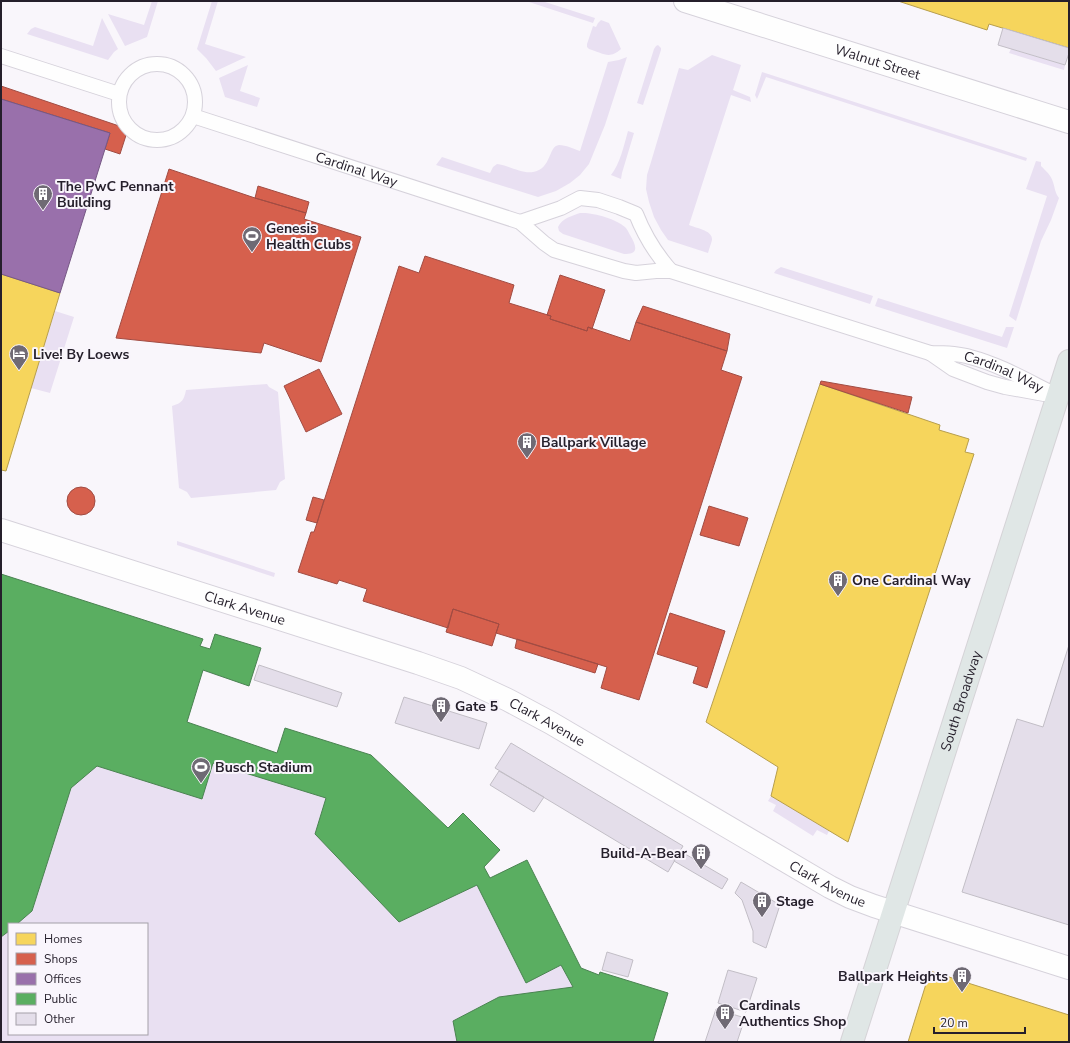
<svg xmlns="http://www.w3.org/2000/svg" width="1070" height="1043" font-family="'Nunito Sans',sans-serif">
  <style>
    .green { fill: #e9e0f2; fill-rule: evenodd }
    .homes { fill: #f6d55c; stroke: #b79e4d }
    .shops { fill: #d6604d; stroke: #a14c43 }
    .offices { fill: #9970ab; stroke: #765885 }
    .public { fill: #5aae61; stroke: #4a8351 }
    .building { fill: #e4deea; stroke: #c2bec6 }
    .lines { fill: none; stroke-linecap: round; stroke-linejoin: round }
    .lane-casing { stroke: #d6d2db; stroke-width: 16 }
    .street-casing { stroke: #d6d2db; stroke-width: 24 }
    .secondary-casing { stroke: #d6d2db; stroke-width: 24 }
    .primary-casing { stroke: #d5d3d7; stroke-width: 24 }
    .lane { stroke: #fefefe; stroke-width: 14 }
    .street { stroke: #fefefe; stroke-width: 22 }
    .secondary { stroke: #fefefe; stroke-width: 22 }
    .primary { stroke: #e0e7e6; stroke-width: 22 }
    .labels { text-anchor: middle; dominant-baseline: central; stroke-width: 4; stroke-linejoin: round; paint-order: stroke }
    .street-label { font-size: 14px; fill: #251f2b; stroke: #f9f5fc }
    .poi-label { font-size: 14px; font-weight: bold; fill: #251f2b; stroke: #f9f5fc; text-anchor: start }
  </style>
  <rect width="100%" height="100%" fill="#f9f6fb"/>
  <path class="green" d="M152 1H158L147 37 125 46 108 14 144 25Z
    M212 1H218L205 44 246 57 216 71 206 58 197 49Z
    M526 1H542L595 18 593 23Z
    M102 18 118 49 114 52 108 60 27 34 31 29 35 27 93 46Z
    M601 20 609 23 621 49C609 60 603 53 589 49L587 47V44L593 26 596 27 598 23Z
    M658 45 661 48V50L643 105 637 103 654 49 656 46Z
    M1011 49 1065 65 1064 70 1009 53Z
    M712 55 741 65 733 90 750 97 751 102 731 95 689 225C695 228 713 230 712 240 711 244 709 249 708 253L668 240 661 230 654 217 649 202 646 189 647 175 651 162 679 68 688 70Z
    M627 57 605 125 589 164 580 175 570 183 556 191 538 197 436 165 442 157 490 173 493 167 497 164C508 165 522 174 533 172 552 169 548 146 559 145 566 145 574 149 580 151L608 62 619 60Z
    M248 65 240 91 260 98 257 107 225 97 219 78Z
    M762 72 1027 158 1026 161 766 77 757 99 755 95Z
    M628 131 634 133 622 173 621 179 611 175C620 164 624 145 628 131Z
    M1036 161 1041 162V166C1046 171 1051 175 1053 182 1055 188 1055 193 1059 198L1051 220 1041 241 1016 321 1009 316 1047 196 1026 189Z
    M580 213C593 212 616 219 625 227 627 229 629 233 630 235 636 245 640 255 624 254L563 234 559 231 558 227C562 218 572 216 580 213Z
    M781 267 873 296 870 304 774 273 776 270Z
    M878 298 1002 337 1006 327H1014L1007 348 875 306Z
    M55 311 74 317 50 393 31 388Z
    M267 384 269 387 278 392 285 479 280 482 276 490 191 498 187 492 179 488 172 406C182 403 184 400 186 390Z
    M177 541 275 573 274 577 177 545Z
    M1 574 202 639 200 646 210 649 215 634 261 648 249 686 203 671 187 722 277 753 448 828 463 813 500 850 484 867 490 878 527 860 581 968 599 975 600 972 668 993 653 1042H1ZM9 924H147V1034H9Z
    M771 796 829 831 827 835 817 830 813 836 773 811 776 805 768 801Z"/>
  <path class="homes" d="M898 1H1069V48L989 24 987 30Z
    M1 274 60 293 6 471 1 470Z
    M820 384 940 425 939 430 969 439 965 452 974 454 848 842 771 796 778 767 706 722Z
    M930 971 1069 1015V1042H908Z"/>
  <path class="shops" d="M1 86 128 129 120 154 105 149 110 133 1 99Z
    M169 169 255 198 306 213 304 219 361 237 321 362 264 343 261 353 116 338Z
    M258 186 309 202 306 213 255 198Z
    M425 256 514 285 509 303 551 316 550 319 569 325 587 331 588 327 630 341 636 322 727 351 721 370 742 377 639 700 601 688 607 667 496 633 499 624 453 609 448 628 363 601 367 589 339 580 337 584 298 572 311 532H314L317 523 399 266 419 273Z
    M560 275 605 290 592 329 588 327 587 331 550 319 551 316 547 315Z
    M643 306 730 334 727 351 636 322Z
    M319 369 342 414 306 432 284 386Z
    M821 381 912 397 908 413 820 384Z
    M67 501a14 14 0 1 1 28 0a14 14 0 1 1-28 0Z
    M313 497 324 500 317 523 306 520Z
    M709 506 748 518 739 546 700 535Z
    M453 609 499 624 492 646 446 632Z
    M670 613 725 631 707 688 693 683 698 667 657 654Z
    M517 639 598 664 595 673 515 648Z"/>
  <path class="offices" d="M1 99 110 133 60 293 1 274Z"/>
  <path class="public" d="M1 574 203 639 200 646 210 649 215 634 261 648 249 686 203 670 187 722 277 753 285 728 371 755 448 828 463 813 500 850 484 867 490 878 527 860 581 968 599 975 600 972 668 993 653 1042H457L453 1021 499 997 573 987 561 965 526 983 477 885 399 922 315 834 326 798 213 763 202 799 97 766 71 788 32 911 17 924H9V931L1 937Z"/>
  <path class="building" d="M1003 28 1069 48V53L1065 65 998 45Z
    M1069 645V925L962 892 1017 719 1043 727Z
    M259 665 342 693 337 707 254 680Z
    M404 697 487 723 479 749 395 723Z
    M511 743 683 846 668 872 495 768Z
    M499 771 544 797 534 812 490 785Z
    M680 851 728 879 722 889 674 861Z
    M741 882 780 905 766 948 753 942V931L742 900 735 893Z
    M607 952 633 960 628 977 602 970Z
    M728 970 757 978 746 1012 718 1003Z
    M716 1009 745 1018 737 1042H705Z"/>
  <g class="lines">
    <g class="lane-casing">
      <g id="lane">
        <path d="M1 56 119 94"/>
        <circle cx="157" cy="102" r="38"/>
        <path id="s1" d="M193 116 520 222 544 243 554 250 624 271 636 273 656 271H671L930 353C943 353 957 353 970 357 1001 365 1029 382 1058 396"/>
        <path d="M520 222 561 208 580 198 598 200 619 207 636 214C645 237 655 253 671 271"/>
        <path d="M930 353 953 369 987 382 1005 387 1044 394"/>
      </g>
    </g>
    <g class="street-casing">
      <g id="street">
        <path id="s2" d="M1 530 418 663 461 678 508 700 551 723 830 887 850 897 874 906 1069 968"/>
      </g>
    </g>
    <g class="secondary-casing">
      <g id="secondary">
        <path id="s3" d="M685 1 1069 122"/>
      </g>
    </g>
    <g class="primary-casing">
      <g id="primary">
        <path id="s4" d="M852 1042 1069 361"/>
      </g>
    </g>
    <use href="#lane" class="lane"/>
    <use href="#street" class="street"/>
    <use href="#secondary" class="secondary"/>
    <use href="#primary" class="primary"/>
  </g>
  <defs>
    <g id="building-pin" transform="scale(1)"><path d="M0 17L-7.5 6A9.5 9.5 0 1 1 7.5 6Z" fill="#6f6a74" stroke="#f9f5fc"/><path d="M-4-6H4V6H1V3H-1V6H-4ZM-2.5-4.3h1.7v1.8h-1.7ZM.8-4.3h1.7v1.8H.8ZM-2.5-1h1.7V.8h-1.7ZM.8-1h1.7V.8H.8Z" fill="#fff"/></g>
    <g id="stadium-pin" transform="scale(1)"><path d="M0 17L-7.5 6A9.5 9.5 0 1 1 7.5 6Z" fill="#6f6a74" stroke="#f9f5fc"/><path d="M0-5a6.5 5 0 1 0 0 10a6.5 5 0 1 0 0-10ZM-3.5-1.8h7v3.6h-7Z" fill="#fff"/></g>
    <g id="hotel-pin" transform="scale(1)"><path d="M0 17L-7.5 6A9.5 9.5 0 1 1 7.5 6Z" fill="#6f6a74" stroke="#f9f5fc"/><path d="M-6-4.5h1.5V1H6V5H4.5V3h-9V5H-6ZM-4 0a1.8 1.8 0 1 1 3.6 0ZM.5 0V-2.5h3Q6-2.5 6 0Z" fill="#fff"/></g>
  </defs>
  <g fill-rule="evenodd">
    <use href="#building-pin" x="43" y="194"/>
    <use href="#stadium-pin" x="252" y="236"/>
    <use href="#hotel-pin" x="19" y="354"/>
    <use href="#building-pin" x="527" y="442"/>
    <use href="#building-pin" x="838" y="580"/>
    <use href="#building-pin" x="441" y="706"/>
    <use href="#stadium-pin" x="201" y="767"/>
    <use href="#building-pin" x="701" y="853"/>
    <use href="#building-pin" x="762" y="901"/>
    <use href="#building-pin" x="962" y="976"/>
    <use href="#building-pin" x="725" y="1013"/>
  </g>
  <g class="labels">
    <g class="street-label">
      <text stroke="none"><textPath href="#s3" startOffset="202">Walnut Street</textPath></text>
      <text stroke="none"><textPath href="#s1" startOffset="172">Cardinal Way</textPath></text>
      <text stroke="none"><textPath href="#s1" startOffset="857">Cardinal Way</textPath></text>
      <text stroke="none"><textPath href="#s2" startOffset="256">Clark Avenue</textPath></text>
      <text stroke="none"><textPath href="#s4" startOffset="358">South Broadway</textPath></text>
      <text stroke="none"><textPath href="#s2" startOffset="580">Clark Avenue</textPath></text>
      <text stroke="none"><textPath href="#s2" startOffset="904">Clark Avenue</textPath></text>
    </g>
    <g class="poi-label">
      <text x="57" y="186">The PwC Pennant<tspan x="57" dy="16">Building</tspan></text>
      <text x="266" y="228">Genesis<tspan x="266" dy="16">Health Clubs</tspan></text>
      <text x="33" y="354">Live! By Loews</text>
      <text x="541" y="442">Ballpark Village</text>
      <text x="852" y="580">One Cardinal Way</text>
      <text x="455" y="706">Gate 5</text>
      <text x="215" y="767">Busch Stadium</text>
      <text x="687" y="853" text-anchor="end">Build-A-Bear</text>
      <text x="776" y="901">Stage</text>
      <text x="948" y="976" text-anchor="end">Ballpark Heights</text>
      <text x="739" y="1005">Cardinals<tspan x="739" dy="16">Authentics Shop</tspan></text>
    </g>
  </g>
  <rect width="1070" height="1043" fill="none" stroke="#251f2b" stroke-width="4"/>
  <rect x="8" y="923" width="140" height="112" fill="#f9f5fc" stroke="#a49fa8"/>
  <rect x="16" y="933" width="20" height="12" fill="#f6d55c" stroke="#a49fa8"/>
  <text x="44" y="943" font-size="12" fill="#251f2b">Homes</text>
  <rect x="16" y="953" width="20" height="12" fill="#d6604d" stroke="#a49fa8"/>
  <text x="44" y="963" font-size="12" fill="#251f2b">Shops</text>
  <rect x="16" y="973" width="20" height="12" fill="#9970ab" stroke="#a49fa8"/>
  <text x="44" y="983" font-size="12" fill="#251f2b">Offices</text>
  <rect x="16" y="993" width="20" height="12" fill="#5aae61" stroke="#a49fa8"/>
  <text x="44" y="1003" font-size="12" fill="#251f2b">Public</text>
  <rect x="16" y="1013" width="20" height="12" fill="#e4deea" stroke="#a49fa8"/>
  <text x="44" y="1023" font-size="12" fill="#251f2b">Other</text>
  <path d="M934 1027v6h91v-6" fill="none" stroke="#251f2b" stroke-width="2"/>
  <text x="940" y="1027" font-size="12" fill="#251f2b" stroke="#f9f5fc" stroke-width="3" paint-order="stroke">20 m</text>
</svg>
